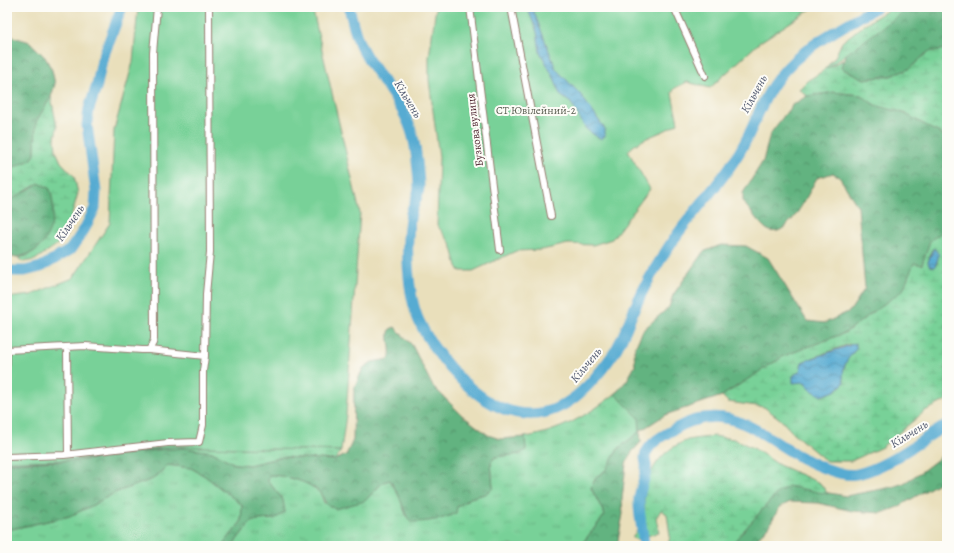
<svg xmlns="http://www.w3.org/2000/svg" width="954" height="553" font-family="Alegreya,serif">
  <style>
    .grass { fill: url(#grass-tufts); stroke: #617862 }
    .forest { fill: url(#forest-crowns); stroke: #566956 }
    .wetland { fill: url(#wetland-marsh); stroke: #617862; fill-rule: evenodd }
    .green { fill: #78d198; stroke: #617862 }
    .water { fill: url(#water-waves); stroke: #50657e }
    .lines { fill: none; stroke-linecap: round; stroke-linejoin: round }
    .river { stroke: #57abd2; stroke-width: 11 }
    .street-casing { stroke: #9a7f73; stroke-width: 8 }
    .street { stroke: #fff; stroke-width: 6 }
    .labels { text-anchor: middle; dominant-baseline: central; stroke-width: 4; stroke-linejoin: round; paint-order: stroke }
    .park-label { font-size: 11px; fill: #5a5d51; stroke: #fdfcf7 }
    .street-label { font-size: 11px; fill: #4a1f2b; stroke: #fdfcf7 }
    .water-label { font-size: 12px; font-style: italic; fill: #4f576e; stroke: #fdfcf7 }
  </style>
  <defs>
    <pattern id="grass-tufts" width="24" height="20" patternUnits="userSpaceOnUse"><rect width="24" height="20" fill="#78d198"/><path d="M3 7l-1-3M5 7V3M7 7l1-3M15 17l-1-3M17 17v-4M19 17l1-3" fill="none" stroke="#69b383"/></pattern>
    <pattern id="forest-crowns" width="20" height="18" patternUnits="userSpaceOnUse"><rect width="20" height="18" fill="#62b380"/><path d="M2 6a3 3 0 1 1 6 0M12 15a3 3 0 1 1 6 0" fill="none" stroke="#539169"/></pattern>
    <pattern id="wetland-marsh" width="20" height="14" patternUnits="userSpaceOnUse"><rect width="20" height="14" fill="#78d198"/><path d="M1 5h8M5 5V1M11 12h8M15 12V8" fill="none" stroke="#69b383"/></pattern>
    <pattern id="water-waves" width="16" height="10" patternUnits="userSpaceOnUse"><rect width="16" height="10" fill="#57abd2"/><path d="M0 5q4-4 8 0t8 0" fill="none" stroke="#4a8bab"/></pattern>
  </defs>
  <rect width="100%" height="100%" fill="#fdfcf7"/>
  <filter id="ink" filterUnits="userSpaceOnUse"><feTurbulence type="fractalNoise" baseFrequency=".025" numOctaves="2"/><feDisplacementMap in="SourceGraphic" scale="8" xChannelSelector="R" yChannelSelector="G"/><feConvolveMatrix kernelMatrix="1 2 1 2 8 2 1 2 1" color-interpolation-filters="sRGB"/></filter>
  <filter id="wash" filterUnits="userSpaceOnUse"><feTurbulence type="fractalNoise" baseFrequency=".012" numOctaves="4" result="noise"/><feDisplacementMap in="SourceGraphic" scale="16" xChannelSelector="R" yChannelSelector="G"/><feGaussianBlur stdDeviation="0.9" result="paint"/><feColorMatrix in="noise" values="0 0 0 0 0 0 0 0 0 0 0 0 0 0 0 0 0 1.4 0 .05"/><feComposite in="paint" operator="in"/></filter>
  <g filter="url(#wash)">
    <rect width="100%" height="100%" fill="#e9dfbb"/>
    <path class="grass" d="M615 394 640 418V431L618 449 606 470 596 477 591 488 605 515 580 546H360L355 544 353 546H232L250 523 256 520 275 519 283 500 268 481 269 475C285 475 307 480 319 492 322 495 323 500 324 503L365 501 383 482 390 480 399 496 407 517 457 507 470 498 488 493 493 488 491 462 495 457 520 454 525 450V437C559 432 588 415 615 394Z
      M173 446 341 451 335 460 283 457 249 465 235 464 212 452 183 448 156 450 85 460 7 463V461L76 460Z
      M168 465 191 468 205 476 242 505 241 522 222 546H7V530L70 516 91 506 114 493 153 479Z"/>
    <path class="forest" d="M908 7H947V49L928 52 909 69 891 76 864 79 841 68 850 45Z
      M7 35 30 42 45 57 52 70 55 84 51 97 36 122 35 155 31 160 7 170Z
      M834 92 861 95 875 105 904 113 947 137V228L930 241 922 265 914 264 904 290 845 333 784 356 722 396 665 415 640 431 641 442 632 452 626 464 622 499 623 514 617 546H580L605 515 591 488 596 477 606 470 618 449 640 431 639 418 615 394 627 380 635 366 634 350 643 330 669 307 673 295 703 252 721 245 746 246 768 258 807 321 825 323 850 311 865 288 858 207 840 178 833 173 817 178C809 191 786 246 765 228 757 221 750 210 743 202V193L763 161 770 134 792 105 807 96Z
      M39 183 50 189C61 221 46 261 7 257V202Z
      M395 327 412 345 432 385 463 416 488 435 500 439 525 437 526 450 520 454 495 457 491 462 493 488 488 493 470 498 457 507 456 513C443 520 426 522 411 522L407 517 399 496 390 480 383 482 365 501 335 509C322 502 327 503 320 493 311 482 283 475 269 475L268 481 283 500 285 512 275 519 256 520 250 523 232 546H222L241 522 242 505 205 476 191 468 168 465 153 479 114 493 91 506 70 516 7 530V463L85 460 156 450 183 448 212 452 235 464 249 465 283 457 335 460 346 455 353 440 354 389 363 368 372 362 389 359C393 349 386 339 390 329Z
      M947 452V478L898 507 882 513 852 511 818 503 790 502 780 507 768 527 750 546H730L777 493 788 486 846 496 892 487 904 483 921 472Z"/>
    <path class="wetland" d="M893 7H910L826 69 843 60 841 68 864 79 891 76 909 69 928 52 947 49V137L904 113 875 105 861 95 834 92 807 96 799 89 807 81 823 71 835 57 842 42 865 24Z
      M51 97 57 127 55 139 56 151 61 162 74 176 78 193 65 239 35 260 23 262 18 258C50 252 59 216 50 189L39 183 7 202V170L31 160 35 155 36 122Z
      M947 228V400L925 411 882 447 851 461H826L793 433 780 419 764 407 728 402 722 396 784 356 845 333 903 290 914 263 922 265 930 241ZM932 250 937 259V264L928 262ZM849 344 856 349 847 359 842 374 810 389 805 382 793 376 800 371 802 362Z
      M713 436 734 439 755 449 779 465 820 483 828 494 788 486 777 493 730 546H668L670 536 667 514 661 510 656 518 659 532 636 540 632 537 645 520C640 486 653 452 688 440 696 438 705 438 713 436Z"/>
    <path class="green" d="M138 7H312L360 213 346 415 341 451 173 446 76 460 7 461V298L31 295 73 278 110 223 114 130 133 62Z
      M436 7H814L760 42 710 88 687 82 675 88 672 93 678 123C661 135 642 136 628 151L650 189 612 239 593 245 568 244 542 250 516 251 473 271H460L457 266 451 244 437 225 439 157 429 80V57Z"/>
    <path class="water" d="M527 7H532L556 69 580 94 605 129V136L600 139 586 129 571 103 560 95 555 80 540 52 537 32Z
      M934 248 939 255 935 267 929 266 928 262Z
      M856 343V349C846 360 841 368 844 383L835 391 821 396 810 389 805 382 793 383V376L800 371 802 362Z"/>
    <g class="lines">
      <path class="river" d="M349 7C352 20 355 35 361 47 376 77 405 103 413 137 416 148 419 177 419 188 418 197 413 205 411 213 405 243 407 293 419 321 433 352 465 390 495 405 548 432 585 395 614 353 623 339 629 321 636 305 644 287 655 268 666 251 689 214 722 184 743 146 756 123 762 98 779 77 804 45 842 28 876 7
        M7 271H25L41 267 70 250 84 230 95 208 96 191 87 125 89 109 97 85 102 60 122 7
        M644 546C643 531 638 513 639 498 640 488 646 478 646 468 647 462 643 459 646 453 651 442 662 436 673 430 737 391 771 451 827 469 835 472 848 476 857 474 887 468 920 440 947 425"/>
    </g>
  </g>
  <g filter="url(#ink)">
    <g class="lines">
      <g class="street-casing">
        <path id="street" d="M470 7 500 250
          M511 7 551 216
          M674 7 705 76
          M67 348 68 454
          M7 350 85 346 142 350H149L153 343 154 339 153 53 157 7
          M149 350 205 356
          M7 363V350
          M7 457 64 455 168 443 199 442 203 425V371L205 356 206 294 210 252 209 7"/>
      </g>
      <use href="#street" class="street"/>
    </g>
  </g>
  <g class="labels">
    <g class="park-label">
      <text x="536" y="110">СT Ювілейний-2</text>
    </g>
    <g class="street-label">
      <text transform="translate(475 130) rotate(-97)">Бузкова вулиця</text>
    </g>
    <g class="water-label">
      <text transform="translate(754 94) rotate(-61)">Кільчень</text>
      <text transform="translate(408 99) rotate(59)">Кільчень</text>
      <text transform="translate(70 223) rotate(-56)">Кільчень</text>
      <text transform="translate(586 365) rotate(-50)">Кільчень</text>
      <text transform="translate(909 434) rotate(-32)">Кільчень</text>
    </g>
  </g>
  <rect width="954" height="553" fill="none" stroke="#fdfcf7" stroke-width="24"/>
</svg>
